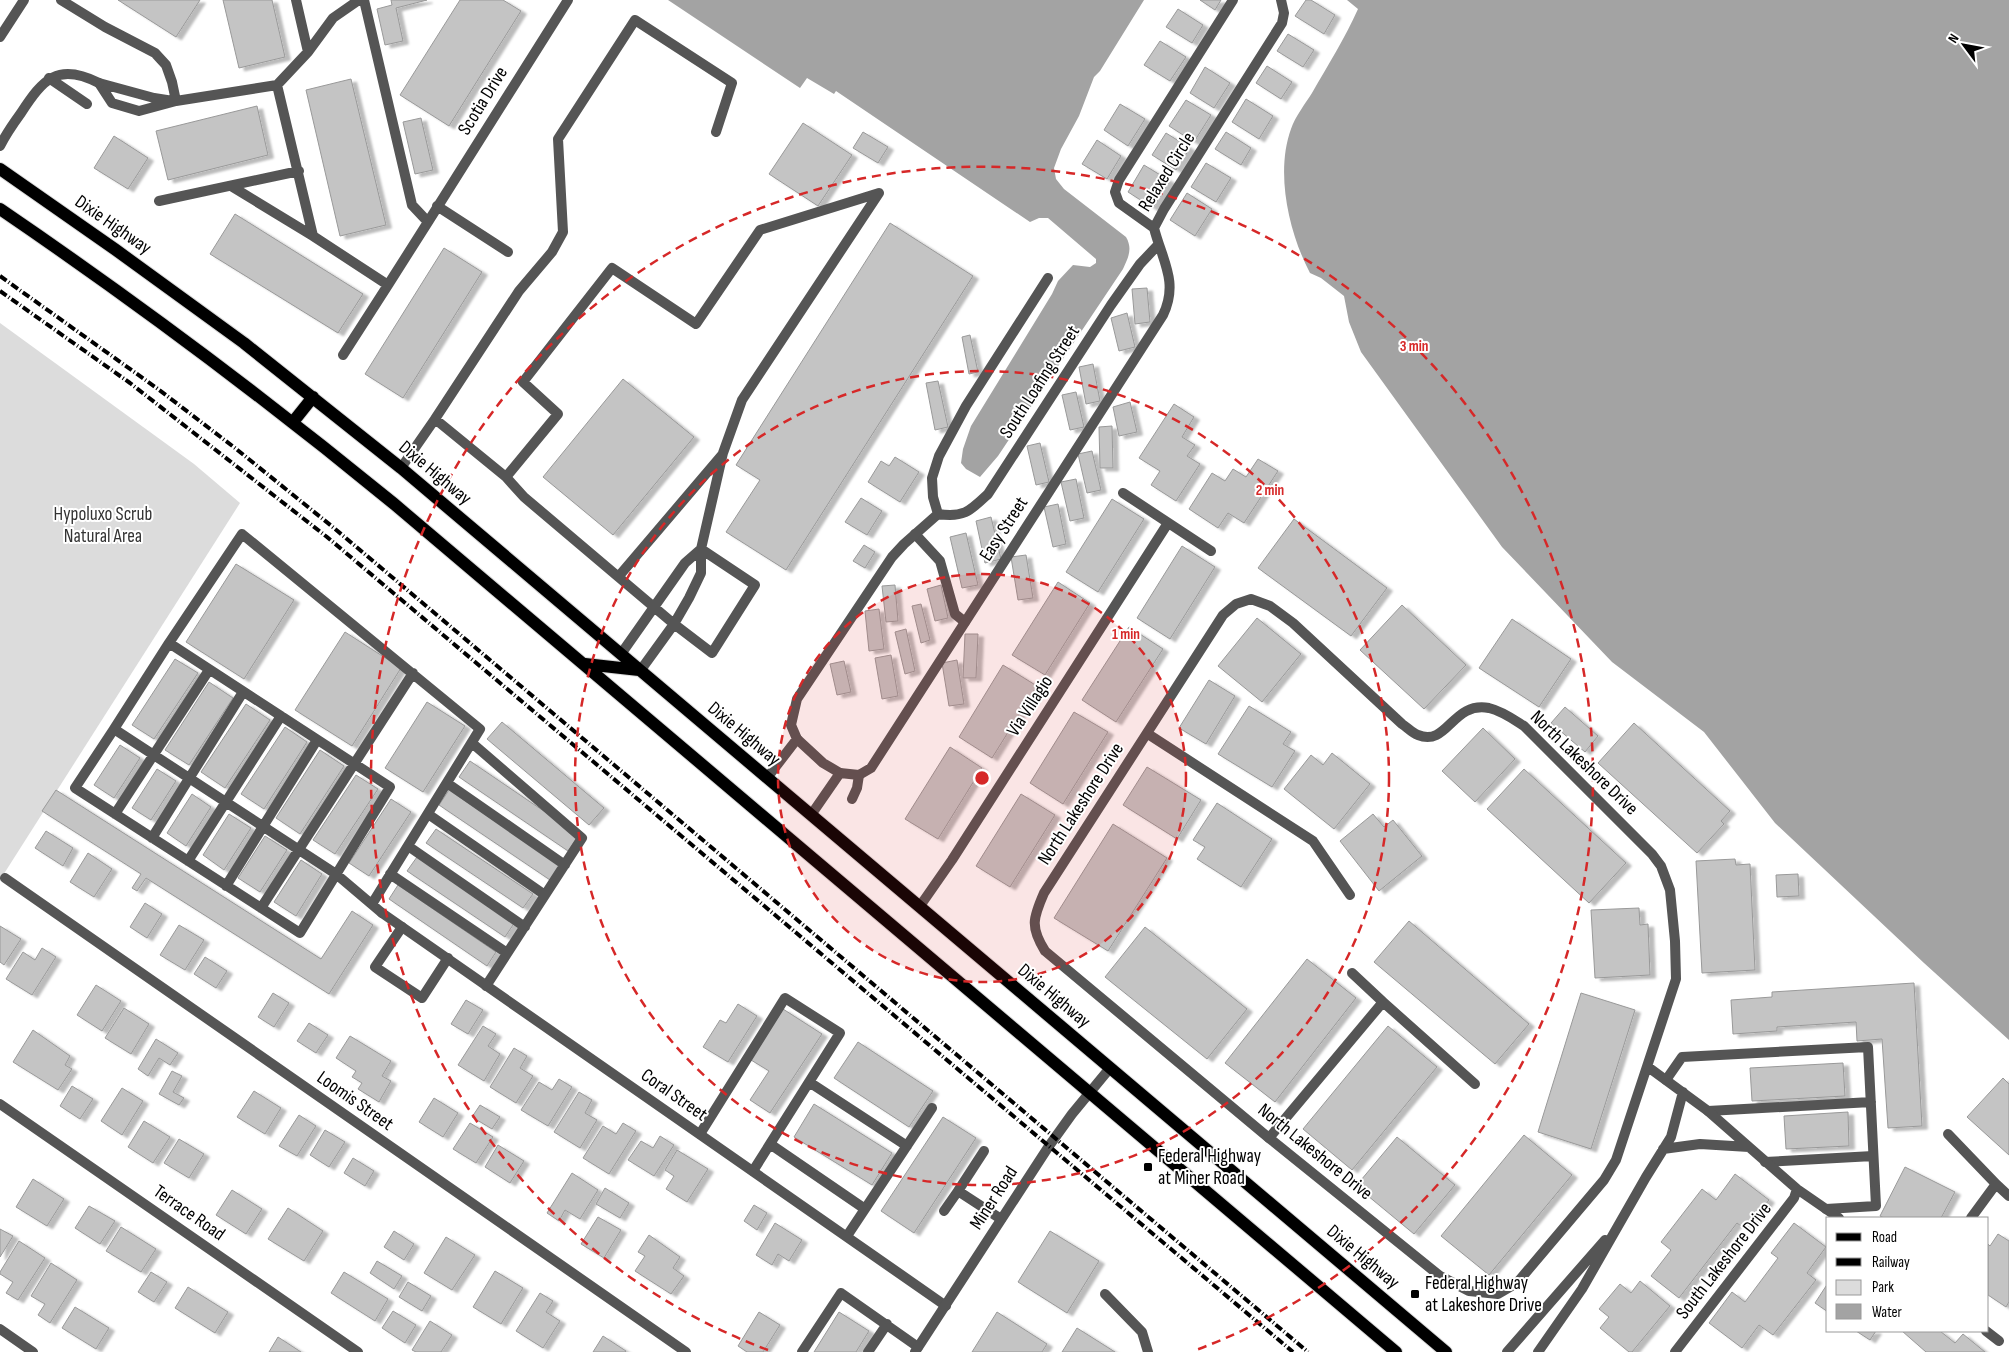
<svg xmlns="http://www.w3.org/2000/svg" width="2009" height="1352" font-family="'Sofia Sans Condensed',sans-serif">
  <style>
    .green { fill: #dcdcdc }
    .water { fill: #a3a3a3 }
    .building { fill: #c4c4c4; stroke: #999; filter: url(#shadow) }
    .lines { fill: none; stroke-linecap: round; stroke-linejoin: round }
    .primary-casing { stroke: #dbdbdb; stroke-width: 14 }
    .service { stroke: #555; stroke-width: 10 }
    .minor { stroke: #555; stroke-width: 10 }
    .tertiary { stroke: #555; stroke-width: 10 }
    .primary { stroke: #000; stroke-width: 12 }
    .rail { stroke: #000; stroke-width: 4; stroke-dasharray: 8 2.5 1 2.5; stroke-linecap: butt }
    .ring { fill: none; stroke: #d62828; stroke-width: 2.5; stroke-dasharray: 9 6 }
    .poi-dot { fill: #000; stroke: #fff; stroke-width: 2 }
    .labels { text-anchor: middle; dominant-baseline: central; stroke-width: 4; stroke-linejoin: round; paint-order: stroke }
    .street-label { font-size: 19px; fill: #000; stroke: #fff }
    .park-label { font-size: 19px; fill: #333; stroke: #fff }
    .poi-label { font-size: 19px; fill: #000; stroke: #fff; text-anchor: start }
    .centre { fill: #d62828; stroke: #fff; stroke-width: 2.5 }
    .ring-label { font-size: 15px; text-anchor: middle; font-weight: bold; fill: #d62828; stroke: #fff; stroke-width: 4; stroke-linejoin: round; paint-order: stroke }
  </style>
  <defs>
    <filter id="shadow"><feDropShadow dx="5.5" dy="3" stdDeviation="1" flood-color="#0004"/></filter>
  </defs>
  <rect width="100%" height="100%" fill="#fff"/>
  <path class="green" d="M0 323 194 464 240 503 0 880Z"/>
  <path class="water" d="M668 0H1144L1100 71 1094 77 1079 116 1061 149 1054 168 1056 179 1064 189 1126 237C1133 249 1128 258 1123 269L998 456 980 477 966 469 961 463 963 449 971 426 1052 294 1058 281 1073 265 1090 267 1096 263V259L1048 218H1039L1030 222 836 91 834 94 807 78 800 88Z
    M1347 0H2009V1040L1924 963 1775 823 1704 732 1612 662 1502 547 1361 352 1349 322 1344 296 1321 278 1310 273C1289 233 1275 173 1291 129 1295 117 1305 104 1312 93 1328 65 1345 38 1358 9Z"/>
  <path class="building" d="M118 0H200L176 37Z
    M223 0H272L285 57 239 68Z
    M391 0H427L396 8 403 41 385 45 377 9 392 5Z
    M460 0H503L521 11 449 126 400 95Z
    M1200 0H1221L1215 10Z
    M1306 0H1311L1335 15 1324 34 1295 16Z
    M1178 9 1203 25 1192 43 1166 27Z
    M1288 34 1314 50 1303 67 1277 51Z
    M1160 41 1186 57 1170 81 1144 65Z
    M1267 66 1292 82 1281 99 1256 83Z
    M1205 67 1230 83 1214 108 1190 93Z
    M351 79 386 225 340 236 306 90Z
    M1246 99 1273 116 1259 139 1232 122Z
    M1186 100 1211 115 1194 142 1169 126Z
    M1120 104 1145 119 1128 146 1104 130Z
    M257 106 268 155 168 180 156 131Z
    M421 118 433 170 415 174 403 122Z
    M803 123 852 155 818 206 769 174Z
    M863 132 888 147 878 163 853 148Z
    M1226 132 1251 148 1241 165 1215 149Z
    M1166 133 1190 148 1176 170 1152 155Z
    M114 136 148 158 128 189 94 168Z
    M1097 140 1121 156 1107 179 1082 164Z
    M1206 163 1231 178 1216 202 1191 187Z
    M1144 165 1170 181 1153 208 1128 192Z
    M1187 193 1212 209 1195 236 1170 220Z
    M235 214 363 294 338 333 210 254Z
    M890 223 973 276 786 570 726 532 760 480 736 465Z
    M444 248 482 272 403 398 365 374Z
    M1147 288 1150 322 1135 324 1132 289Z
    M1127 313 1135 347 1119 351 1111 318Z
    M970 335 978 372 969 374 962 337Z
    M1093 364 1100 401 1086 404 1079 367Z
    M623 379 694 437 613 535 543 477Z
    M938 381 948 427 935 430 926 383Z
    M1076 392 1084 427 1070 430 1062 395Z
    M1130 402 1137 432 1119 436 1113 407Z
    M1174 404 1194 417 1182 437 1195 445 1187 456 1200 464 1176 501 1151 485 1160 471 1139 458Z
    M1112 426 1113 468H1100L1099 427Z
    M1040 443 1049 482 1036 485 1027 446Z
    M1092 451 1101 490 1087 493 1078 454Z
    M895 457 919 472 900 502 868 482 881 461 889 466Z
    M1258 459 1278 471 1244 523 1228 513 1218 528 1189 509 1212 473 1225 481 1233 469 1246 477Z
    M1076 479 1084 518 1070 521 1061 482Z
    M861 498 882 511 867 535 845 522Z
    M1112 499 1144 519 1098 592 1066 572Z
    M1058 504 1066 544 1053 547 1044 507Z
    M991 517 1001 559 985 563 976 521Z
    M1294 519 1387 588 1351 636 1258 568Z
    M966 533 978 585 962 588 950 537Z
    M864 545 875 552 865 568 853 561Z
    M1182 546 1215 567 1170 639 1137 618Z
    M1026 555 1033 598 1018 600 1011 557Z
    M236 564 294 600 244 679 186 642Z
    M1058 582 1090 603 1045 675 1012 655Z
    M895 585 898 621 886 622 882 586Z
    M941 585 948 618 935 621 927 589Z
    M921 604 930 640 921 643 912 606Z
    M1402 605 1466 665 1424 709 1360 650Z
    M879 609 884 649 869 651 865 611Z
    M1257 618 1301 654 1262 702 1218 666Z
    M1512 619 1571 659 1539 707 1479 668Z
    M1129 627 1163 649 1116 722 1082 700Z
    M906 629 915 671 905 674 895 632Z
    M345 632 401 668 352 746 295 710Z
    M965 634H978L976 678H963Z
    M891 655 898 696 882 699 875 658Z
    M175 659 198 673 154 739 132 725Z
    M957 660 964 704 949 706 942 663Z
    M844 661 851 692 837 695 830 664Z
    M1003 665 1037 686 992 758 959 737Z
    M1209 680 1235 696 1206 744 1179 728Z
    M209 682 233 698 189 765 165 750Z
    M427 702 465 726 423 792 385 768Z
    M246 704 270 720 225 788 201 772Z
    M1249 706 1291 732 1283 744 1295 751 1272 787 1218 754Z
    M1565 707 1598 736 1585 752 1551 723Z
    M1074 712 1108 732 1063 804 1030 783Z
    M502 722 604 808 589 825 487 739Z
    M1634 723 1730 811 1721 821 1724 824 1697 853 1598 763Z
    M285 727 307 742 264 809 241 794Z
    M1483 728 1515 759 1475 802 1442 771Z
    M120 745 140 758 114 798 94 785Z
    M950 747 982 768 938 839 905 819Z
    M320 750 344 766 300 834 276 818Z
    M1332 753 1370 784 1334 829 1284 789 1311 755 1323 765Z
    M470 761 579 835 568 851 459 777Z
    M1147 767 1201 800 1177 839 1123 805Z
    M157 769 176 781 151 820 132 808Z
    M1524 769 1626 863 1589 903 1487 809Z
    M356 775 378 789 335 854 313 840Z
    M56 790 321 959 352 911 373 925 329 994 146 878 137 891 132 888 141 874 42 811Z
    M449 790 560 865 550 880 439 805Z
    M192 794 211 807 186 846 167 833Z
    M1021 794 1055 815 1010 887 976 866Z
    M391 799 411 812 369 876 349 863Z
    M1217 803 1272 839 1241 887 1197 859 1205 847 1193 840Z
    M229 814 251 828 224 870 203 855Z
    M1373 814 1384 827 1393 820 1422 856 1379 891 1340 841Z
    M1113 824 1167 858 1108 951 1054 918Z
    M436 829 533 894 523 908 426 843Z
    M46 831 73 848 63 866 35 848Z
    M265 836 287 850 260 892 238 878Z
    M88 853 112 869 94 897 70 882Z
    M417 857 515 922 505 937 407 871Z
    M1735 859 1736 865 1750 864 1755 970 1702 973 1696 861Z
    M301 860 322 874 296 916 274 902Z
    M1798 874 1799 896 1777 897 1776 875Z
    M398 885 496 952 487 966 389 899Z
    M145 903 162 914 147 938 130 927Z
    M1639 908 1640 925 1648 924 1650 975 1595 978 1591 910Z
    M1409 921 1529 1024 1495 1064 1374 962Z
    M179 925 204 940 185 970 160 955Z
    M0 926 21 939 4 965 0 962Z
    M1145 927 1247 1009 1207 1059 1105 977Z
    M42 948 56 957 32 995 6 979 23 952 35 960Z
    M205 957 227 971 216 988 194 974Z
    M1307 959 1356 998 1275 1102 1225 1063Z
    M1914 983 1922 1126 1888 1128 1882 1039 1857 1041 1856 1022 1777 1027V1031L1733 1034 1731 1000 1772 997V992Z
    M96 985 121 1001 102 1031 77 1015Z
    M273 993 289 1003 274 1027 258 1017Z
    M1581 993 1635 1010 1591 1149 1538 1132Z
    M466 1000 483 1010 468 1034 451 1024Z
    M738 1004 757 1016 728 1062 703 1047 720 1020 726 1023Z
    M124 1008 149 1024 131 1054 105 1038Z
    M783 1009 822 1034 770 1113 750 1100 769 1071 751 1060Z
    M309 1023 328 1035 316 1053 297 1041Z
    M483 1026 496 1034 488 1046 500 1054 484 1081 458 1065Z
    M1388 1026 1437 1067 1352 1170 1303 1129Z
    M33 1030 70 1056 65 1065 72 1069 58 1090 13 1062Z
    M350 1036 391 1061 382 1076 391 1081 379 1102 358 1089 362 1083 352 1077 356 1071 336 1058Z
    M156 1039 178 1053 170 1065 159 1058 148 1076 138 1069Z
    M858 1042 933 1091 909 1127 834 1078Z
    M514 1048 527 1056 520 1068 533 1076 516 1103 490 1087Z
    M1843 1063 1845 1096 1752 1101 1750 1068Z
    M172 1071 182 1076 173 1092 184 1098 179 1105 159 1094Z
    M2003 1078 2009 1084V1155L1967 1117Z
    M559 1079 572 1087 548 1126 521 1110 539 1082 552 1090Z
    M72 1086 93 1099 80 1119 60 1106Z
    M122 1088 143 1101 122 1135 101 1121Z
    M254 1091 281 1108 265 1134 237 1117Z
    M579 1092 592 1100 585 1113 597 1120 580 1148 554 1132Z
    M434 1098 458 1113 443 1137 419 1122Z
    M814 1104 892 1153 872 1185 794 1137Z
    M480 1105 500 1117 492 1129 472 1117Z
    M1848 1112 1849 1146 1786 1149 1784 1116Z
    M299 1115 316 1126 297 1156 279 1146Z
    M943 1117 976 1138 914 1233 881 1211Z
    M144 1121 170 1137 153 1163 128 1147Z
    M470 1123 493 1137 476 1163 453 1149Z
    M623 1123 636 1131 609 1174 583 1158 603 1126 616 1134Z
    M325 1130 345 1142 329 1167 310 1155Z
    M1524 1135 1572 1175 1489 1275 1441 1236Z
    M660 1136 674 1145 654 1176 628 1160 641 1141 653 1148Z
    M1397 1137 1455 1185 1414 1234 1356 1186Z
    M179 1139 204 1154 189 1178 164 1163Z
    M498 1145 524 1161 510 1183 485 1167Z
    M677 1150 708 1169 687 1202 666 1189 674 1176 665 1170Z
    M353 1158 374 1171 365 1186 344 1173Z
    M1905 1167 1955 1192 1941 1218H1884L1880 1216Z
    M572 1173 598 1190 580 1219 565 1210 559 1221 547 1213Z
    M1735 1174 1769 1200 1746 1230 1737 1223 1679 1298 1651 1276 1671 1250 1661 1242 1702 1189 1716 1200Z
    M33 1179 64 1199 47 1226 16 1207Z
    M605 1188 629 1203 620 1218 596 1204Z
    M232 1190 262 1209 246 1234 216 1215Z
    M754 1205 767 1213 757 1230 744 1221Z
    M89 1206 115 1221 100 1244 75 1228Z
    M288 1208 323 1231 304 1261 268 1239Z
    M598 1217 621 1230 604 1258 581 1244Z
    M775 1223 802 1240 789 1261 778 1254 772 1265 756 1255Z
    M1794 1223 1826 1247 1807 1273 1816 1280 1773 1335 1759 1325 1742 1348 1709 1323 1732 1292 1745 1302 1778 1258 1771 1253Z
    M121 1227 156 1249 141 1272 106 1251Z
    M0 1229 13 1236 0 1257Z
    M394 1231 414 1244 404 1260 384 1247Z
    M1050 1231 1099 1261 1067 1313 1018 1282Z
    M1998 1234 2009 1241V1302L2006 1307 1988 1295V1244L1990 1246Z
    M649 1235 680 1257 673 1268 684 1276 671 1294 635 1271 645 1256 638 1252Z
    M446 1237 475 1255 452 1290 424 1273Z
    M19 1241 45 1258 18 1300 6 1293 13 1282 0 1274V1272Z
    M377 1261 402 1276 394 1289 370 1273Z
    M51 1263 77 1280 50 1323 38 1315 45 1304 31 1296Z
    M495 1271 523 1288 501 1324 473 1307Z
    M151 1272 167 1282 154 1302 138 1292Z
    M344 1272 388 1299 375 1321 331 1293Z
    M1640 1281 1670 1306 1632 1352H1629L1600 1328 1609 1317 1599 1309 1620 1284 1631 1293Z
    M408 1282 431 1296 422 1311 399 1297Z
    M1828 1283V1312L1815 1303Z
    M188 1287 228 1312 215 1333 175 1308Z
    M540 1293 553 1301 546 1312 560 1321 543 1348 516 1331Z
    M75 1307 109 1328 96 1349 62 1328Z
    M393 1311 416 1325 405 1343 382 1328Z
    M759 1312 780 1325 763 1352H747L738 1346Z
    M839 1312 869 1331 856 1352H814Z
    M997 1312 1047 1344 1042 1352H972Z
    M430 1321 452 1335 441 1352H416L412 1350Z
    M1077 1328 1115 1352H1062Z
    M1856 1331H1876L1870 1340Z
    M1902 1331H1940L1955 1343 1963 1334 1985 1352H1926Z
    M603 1336 626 1351 625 1352H593Z
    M278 1337 301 1352H269Z"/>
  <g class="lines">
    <g class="primary-casing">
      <path id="primary" d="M0 169 116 250 244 343 401 468 1446 1352
        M0 209C135 301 266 399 393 503L1396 1352
        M293 422 313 397
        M585 664 639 670"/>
    </g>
    <path class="service" d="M61 0 105 27 155 53 166 65 172 82 176 101
      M296 0 308 52
      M364 0 412 205 428 222 388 285
      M0 37 24 0
      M49 78 87 104
      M99 83 112 103 139 111 176 101 277 85 313 236 388 285 343 355
      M99 83 154 98 173 101
      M277 85 308 52 333 18 359 0
      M231 186 313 236
      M159 201 299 171
      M437 206 508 252
      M428 222 568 0
      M435 419 519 291 552 252 563 232 558 139 635 20 732 83 716 132
      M401 468 435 419 506 477 558 414 523 382 612 268 696 324 760 230 879 193 742 400 723 453 701 549 685 563 621 654
      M506 477 524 497 674 624 712 653 755 585 701 549V573L689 598 674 624 640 671
      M915 534 940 561 955 614 965 622
      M619 576 722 455
      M169 643 242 534 480 729 372 904
      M114 729 169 643 390 787 300 933 75 788 114 729 336 874 382 913
      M1148 734 1313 841 1350 895
      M797 739 823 763 840 773
      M472 743 582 838 486 986
      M447 783 565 865
      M852 799 857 788 859 775
      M115 814 209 670
      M428 814 545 895
      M152 838 243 692
      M408 846 525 927
      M188 861 281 716
      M390 874 507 953
      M226 886 317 740
      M261 908 413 673
      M402 927 375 967 422 998 448 958
      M1383 1002 1475 1084
      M1666 1080 1682 1057 1868 1047 1876 1206 1826 1209
      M809 1082 907 1146
      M1708 1111 1871 1102
      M700 1134 785 998 840 1033 753 1171
      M1948 1134 1996 1184 1971 1218
      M1269 1138 1383 1002 1352 973
      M770 1144 865 1209
      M984 1151 958 1191 1001 1219
      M1765 1162 1873 1156
      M1996 1184 2009 1196
      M944 1211 958 1191
      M847 1236 932 1108
      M802 1352 841 1293 918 1347
      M868 1352 887 1324"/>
    <path class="minor" d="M0 146C6 134 13 124 21 113 43 79 58 62 99 83
      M1154 228 1119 203 1115 192 1119 180 1233 0
      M1154 228 1164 209 1282 23 1284 13 1281 0
      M1123 493 1211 551
      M938 514C964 518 970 511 988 494L1111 305 1140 264 1158 245
      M1251 599 1270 606 1293 623 1402 724C1407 727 1412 733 1418 735 1448 747 1452 701 1489 708 1502 711 1513 719 1524 726L1652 854 1661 866 1670 890 1675 941 1676 979 1616 1160 1604 1180 1517 1283 1498 1294 1469 1291 1440 1276 1269 1138 1045 951C1030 927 1033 918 1044 893L1223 615 1236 604Z
      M767 778 797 739 791 725 797 699 892 557 904 544 938 514 933 497 932 478 939 456 966 406 1048 278
      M811 815 840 773 859 775 871 768 1163 315C1179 282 1162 260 1154 228
      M5 878 686 1352
      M920 906 952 860 1168 523
      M382 913 946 1306
      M1648 1067 1708 1111 1797 1189 1839 1218
      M0 1104 358 1352
      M1663 1149 1700 1144 1749 1147
      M1105 1294 1142 1332 1148 1352
      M0 1329 33 1352
      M1986 1331 1999 1341
      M1507 1352 1605 1240
      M1538 1352 1582 1289 1646 1177 1671 1137 1683 1092
      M1675 1352 1794 1198 1797 1189"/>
    <path class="tertiary" d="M915 1352 1049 1146 1072 1114 1110 1068"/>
    <use href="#primary" class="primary"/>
    <path class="rail" d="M0 276 158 389 235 448 334 528 1308 1352
      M0 291 130 383 327 537 1293 1352"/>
  </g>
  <circle cx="982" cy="778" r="204" fill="#d62828" fill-opacity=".12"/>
  <g class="ring">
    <circle cx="982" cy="778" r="204"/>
    <circle cx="982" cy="778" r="407"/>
    <path d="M768 1350A611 611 0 1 1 1196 1350"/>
  </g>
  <g class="poi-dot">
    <rect x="1143" y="1162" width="10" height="10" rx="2.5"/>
    <rect x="1410" y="1289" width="10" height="10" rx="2.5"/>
  </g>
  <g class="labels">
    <g class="street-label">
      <text transform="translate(483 101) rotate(-58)">Scotia Drive</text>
      <text transform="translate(1167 172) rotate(-58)">Relaxed Circle</text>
      <text transform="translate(113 225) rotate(35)">Dixie Highway</text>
      <text transform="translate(1040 382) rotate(-57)">South Loafing Street</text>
      <text transform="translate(435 473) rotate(40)">Dixie Highway</text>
      <text transform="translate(1004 529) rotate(-57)">Easy Street</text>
      <text transform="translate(1030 706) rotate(-57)">Via Villagio</text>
      <text transform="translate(744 734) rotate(40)">Dixie Highway</text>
      <text transform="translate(1584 763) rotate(44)">North Lakeshore Drive</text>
      <text transform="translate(1081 804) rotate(-57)">North Lakeshore Drive</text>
      <text transform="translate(1054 996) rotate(40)">Dixie Highway</text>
      <text transform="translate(674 1095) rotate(35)">Coral Street</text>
      <text transform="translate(355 1101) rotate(35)">Loomis Street</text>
      <text transform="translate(1315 1152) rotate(39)">North Lakeshore Drive</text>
      <text transform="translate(994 1198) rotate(-57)">Miner Road</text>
      <text transform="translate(189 1213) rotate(35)">Terrace Road</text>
      <text transform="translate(1363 1257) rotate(40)">Dixie Highway</text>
      <text transform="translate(1724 1261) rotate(-52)">South Lakeshore Drive</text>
    </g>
    <g class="park-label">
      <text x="103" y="514">Hypoluxo Scrub<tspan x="103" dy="22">Natural Area</tspan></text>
    </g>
    <g class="poi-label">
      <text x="1158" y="1156">Federal Highway<tspan x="1158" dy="22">at Miner Road</tspan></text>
      <text x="1425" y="1283">Federal Highway<tspan x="1425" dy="22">at Lakeshore Drive</tspan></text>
    </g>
  </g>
  <circle cx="982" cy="778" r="8" class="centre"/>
  <g class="ring-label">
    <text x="1414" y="351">3 min</text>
    <text x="1270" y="495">2 min</text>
    <text x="1126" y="639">1 min</text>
  </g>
  <rect x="1826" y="1217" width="162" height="115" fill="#ffffff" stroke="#999999"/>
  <rect x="1836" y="1233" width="25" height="8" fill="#000000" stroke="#999999"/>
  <text x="1872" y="1242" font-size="15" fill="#000000">Road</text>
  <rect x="1836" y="1258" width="25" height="8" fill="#000000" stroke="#999999"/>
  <text x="1872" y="1267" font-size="15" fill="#000000">Railway</text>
  <rect x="1836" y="1280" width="25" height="15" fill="#dcdcdc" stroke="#999999"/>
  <text x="1872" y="1292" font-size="15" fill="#000000">Park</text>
  <rect x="1836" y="1304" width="25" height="15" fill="#a3a3a3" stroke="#999999"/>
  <text x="1872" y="1317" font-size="15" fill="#000000">Water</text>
  <g transform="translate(1964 45) rotate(302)" stroke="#ffffff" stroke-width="4" paint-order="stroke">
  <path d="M0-4L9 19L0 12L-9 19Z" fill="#000000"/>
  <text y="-8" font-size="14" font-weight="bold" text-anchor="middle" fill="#000000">N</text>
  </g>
</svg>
